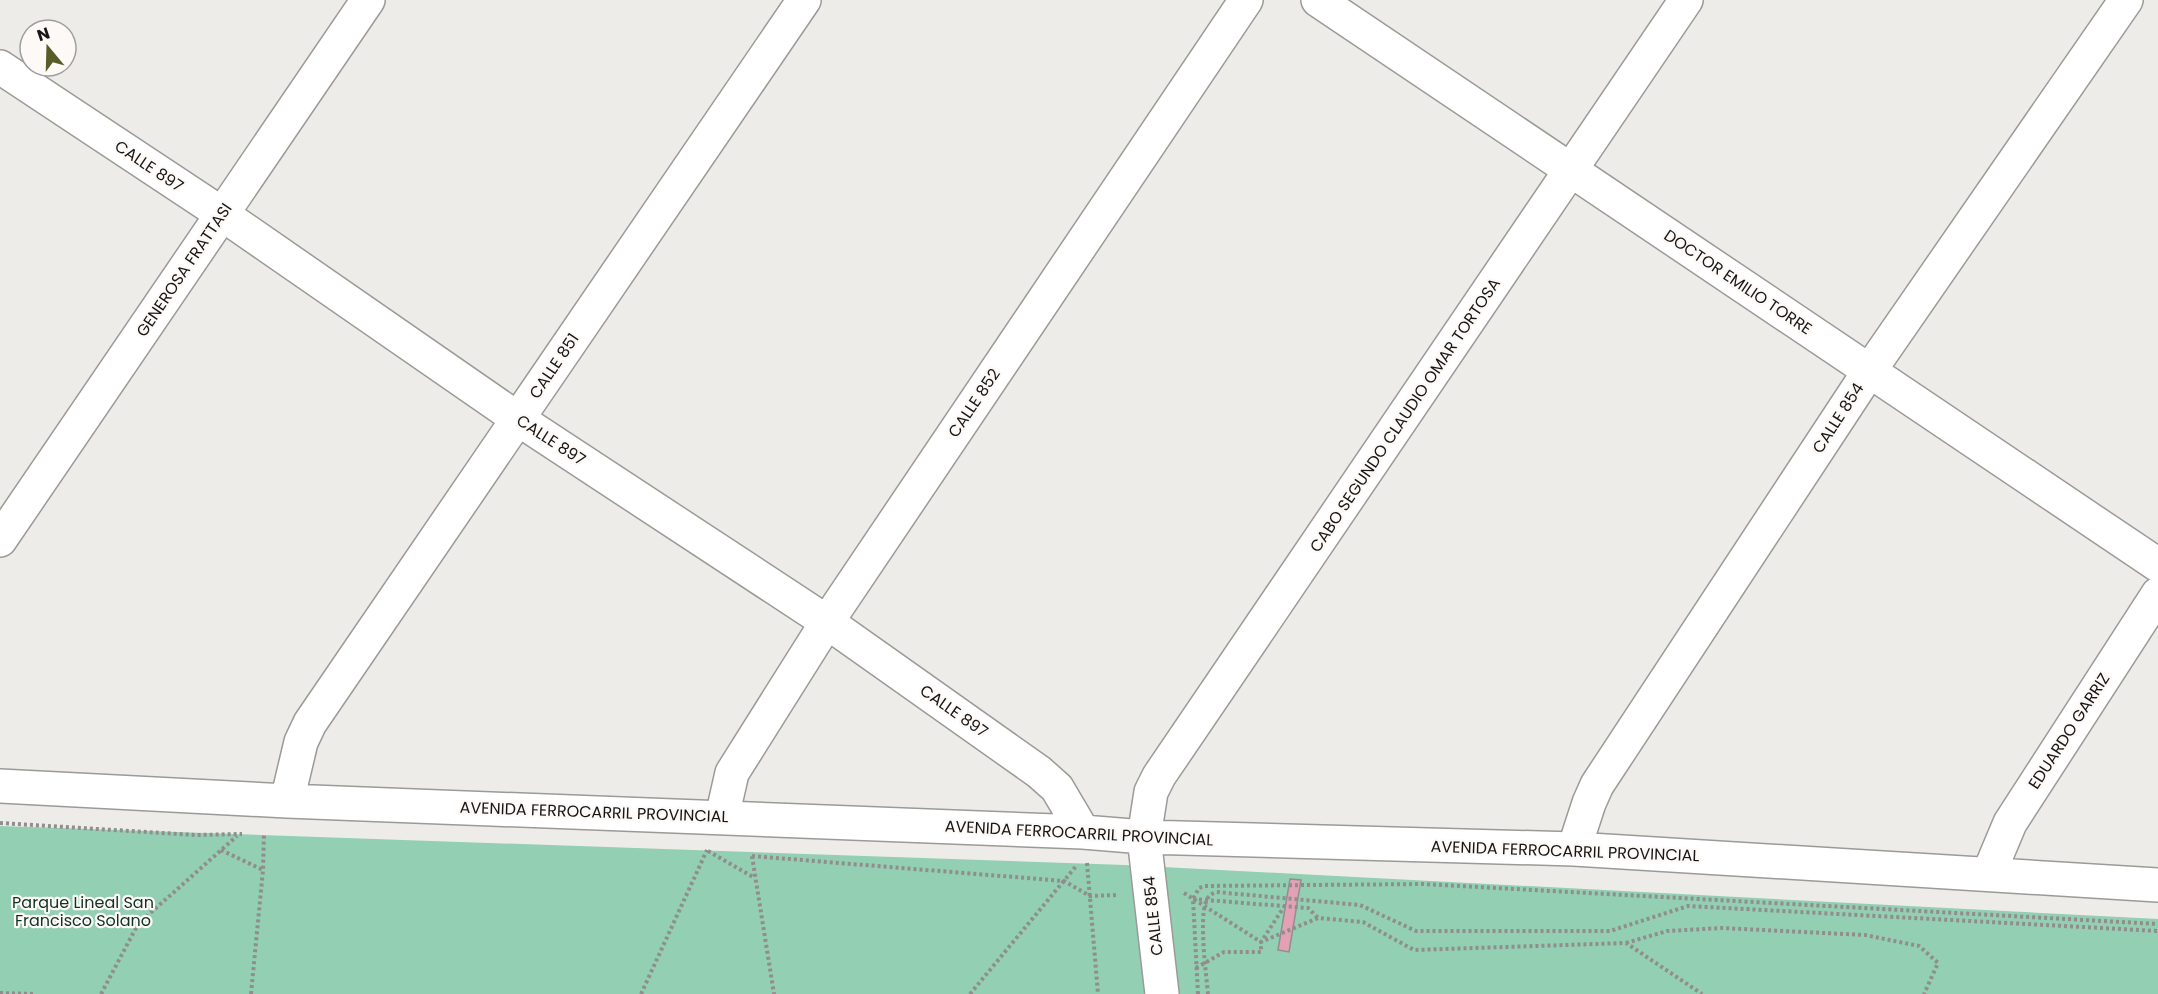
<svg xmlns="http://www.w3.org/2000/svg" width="2158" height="994" font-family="Poppins,sans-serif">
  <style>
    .green { fill: #93cfb3 }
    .building { fill: #e3a1b6; stroke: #918e8f; stroke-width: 1.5 }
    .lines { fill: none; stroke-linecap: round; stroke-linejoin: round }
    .minor-casing { stroke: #9c9a98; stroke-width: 36 }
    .major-casing { stroke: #9c9a98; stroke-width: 36 }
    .path { stroke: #908e8c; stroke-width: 4; stroke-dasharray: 3 3; stroke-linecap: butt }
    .minor { stroke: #fff; stroke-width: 33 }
    .major { stroke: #fff; stroke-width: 33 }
    .labels { text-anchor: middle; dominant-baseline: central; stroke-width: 4.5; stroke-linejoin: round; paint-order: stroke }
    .street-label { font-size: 16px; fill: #171615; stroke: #fcf9f7 }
    .park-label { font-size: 16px; fill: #113124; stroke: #fcf9f7 }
  </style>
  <rect width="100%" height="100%" fill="#eeece9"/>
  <path class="green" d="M0 826 1125 865 2158 919V994H0Z"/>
  <path class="building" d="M1290 879 1301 880 1289 952 1278 950Z"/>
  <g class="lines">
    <g class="minor-casing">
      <path id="minor" d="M1318 0 2158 565
        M0 67 222 214 518 419 827 622 1039 772 1057 788 1083 832
        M0 786 287 801 1083 832 1144 837 1574 849 2158 885
        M287 801 301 742 310 723 804 0
        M722 817 732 773 827 622 1246 0
        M1574 849 1589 803 1597 785 1870 370 2126 0
        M1989 873 2010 823 2158 594
        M1162 994 1144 837 1151 792 1159 776 1686 0"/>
    </g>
    <g class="major-casing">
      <path id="major" d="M0 540 368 0"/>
    </g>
    <path class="path" d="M0 823 195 835 242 834
      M221 850 263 870
      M708 851 755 878
      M752 856 1064 881 1090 896 1117 895
      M752 856 774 994
      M1087 863 1098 994
      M1184 893 1261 942 1318 918 1363 922 1414 950 1626 943 1702 994
      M1193 899 1308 908 1318 918
      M1626 943 1667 931 1722 928 1865 935 1919 946 1938 963 1924 994
      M1196 968 1224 952H1261V942L1284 907
      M0 993 36 994
      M101 994 138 924 237 836
      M251 994 263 870 264 833
      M641 994 707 850
      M970 994 1077 865
      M1198 994 1193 899 1199 888 1205 886 1423 884 2158 924
      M1208 994C1206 972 1199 920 1206 902 1208 896 1211 894 1216 892L1360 905 1416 931H1610L1688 906 2158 931"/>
    <use href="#minor" class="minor"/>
    <use href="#major" class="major"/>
  </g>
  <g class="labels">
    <g class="street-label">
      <text transform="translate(149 166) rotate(34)">CALLE 897</text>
      <text transform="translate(184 270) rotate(-56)">GENEROSA FRATTASI</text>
      <text transform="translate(1738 282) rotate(34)">DOCTOR EMILIO TORRE</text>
      <text transform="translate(554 366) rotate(-56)">CALLE 851</text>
      <text transform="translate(974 403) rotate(-56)">CALLE 852</text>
      <text transform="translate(1405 415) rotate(-56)">CABO SEGUNDO CLAUDIO OMAR TORTOSA</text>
      <text transform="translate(1838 418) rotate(-57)">CALLE 854</text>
      <text transform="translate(551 440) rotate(33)">CALLE 897</text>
      <text transform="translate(954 711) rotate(35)">CALLE 897</text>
      <text transform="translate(2069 731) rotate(-57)">EDUARDO GARRIZ</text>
      <text transform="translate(594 812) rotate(2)">AVENIDA FERROCARRIL PROVINCIAL</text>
      <text transform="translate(1079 833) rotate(3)">AVENIDA FERROCARRIL PROVINCIAL</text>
      <text transform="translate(1565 851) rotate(2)">AVENIDA FERROCARRIL PROVINCIAL</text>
      <text transform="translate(1153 916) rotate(-96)">CALLE 854</text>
    </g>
    <g class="park-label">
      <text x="83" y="902">Parque Lineal San<tspan x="83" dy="18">Francisco Solano</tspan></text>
    </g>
  </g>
  <g transform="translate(48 48) rotate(341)"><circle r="28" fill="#fcf9f7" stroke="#a09e9d" stroke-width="1.5"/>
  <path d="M0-4.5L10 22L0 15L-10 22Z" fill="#585c29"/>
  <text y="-9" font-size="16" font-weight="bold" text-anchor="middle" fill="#171615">N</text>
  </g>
</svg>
